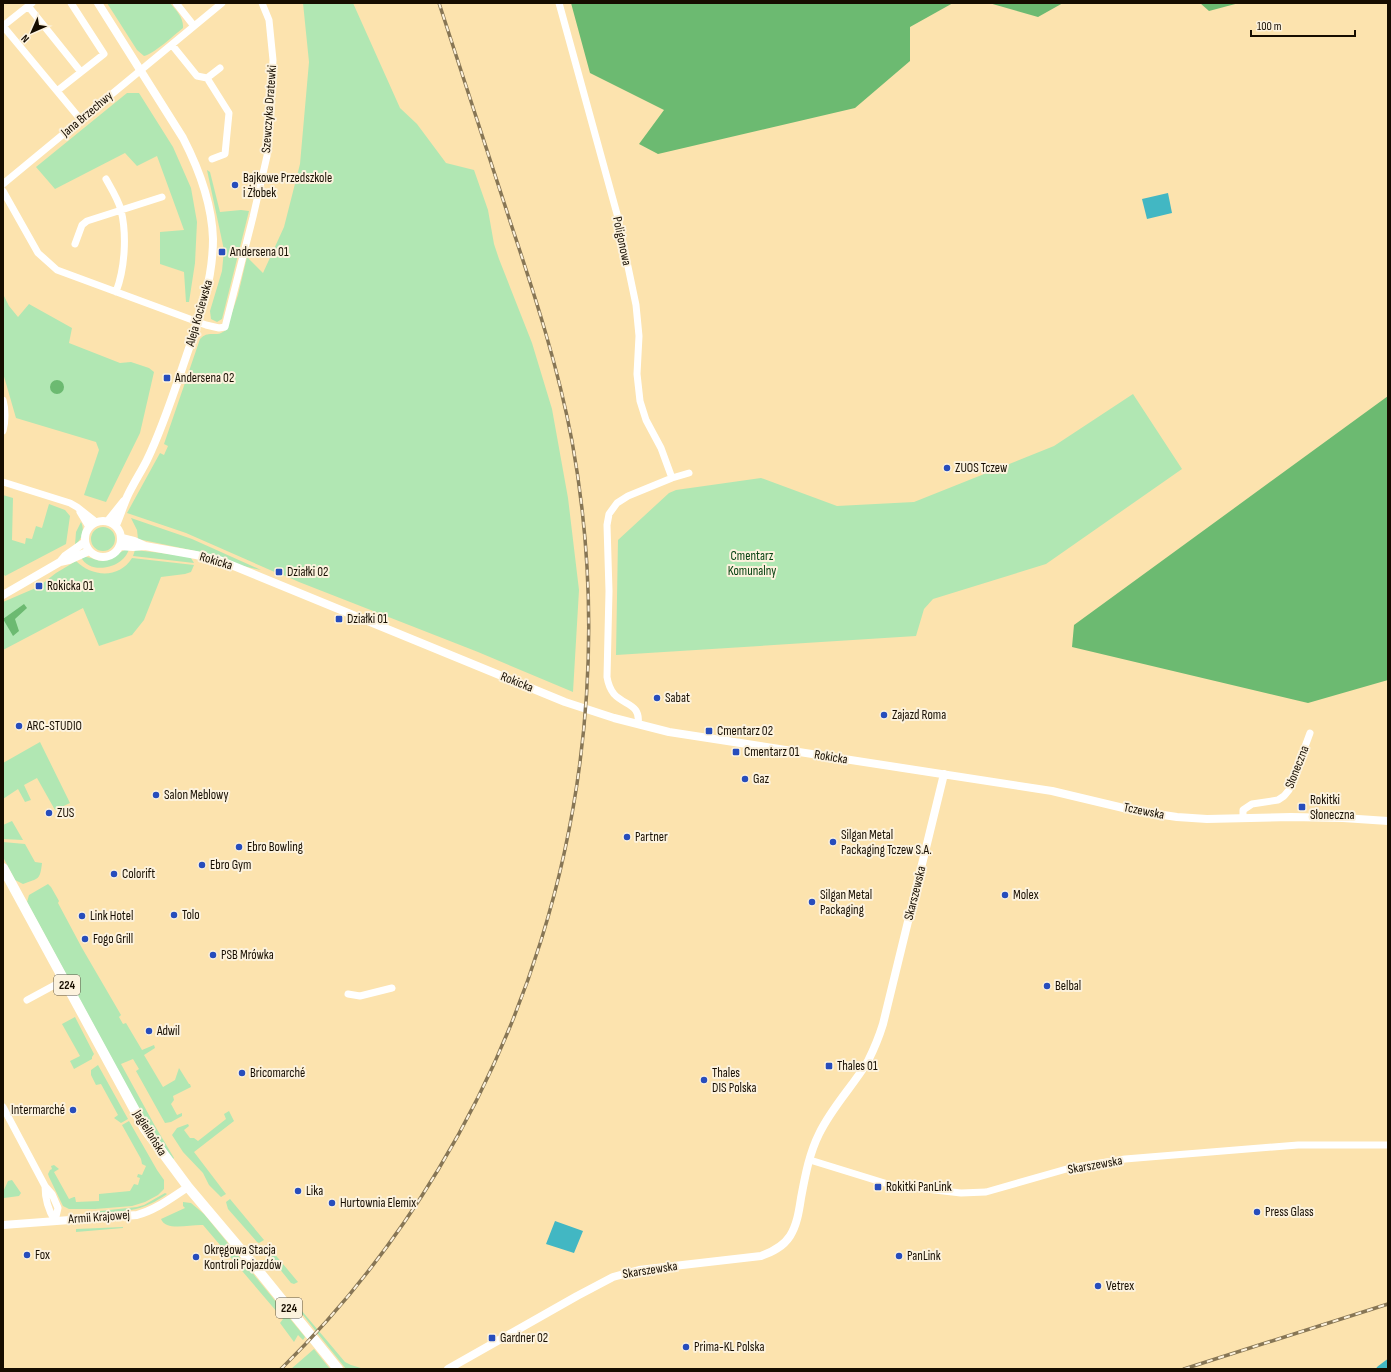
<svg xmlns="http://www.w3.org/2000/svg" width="1391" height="1372" font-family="'Sofia Sans Condensed',sans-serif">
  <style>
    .green { fill: #b1e7b3 }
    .forest { fill: #6cba71 }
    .water { fill: #42b7c3 }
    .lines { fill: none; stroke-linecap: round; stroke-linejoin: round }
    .canal { stroke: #42b7c3; stroke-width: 7 }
    .minor { stroke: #fff; stroke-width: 7 }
    .tertiary { stroke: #fff; stroke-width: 8 }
    .primary { stroke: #fff; stroke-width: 10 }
    .rail-casing { stroke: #877655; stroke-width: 3.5 }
    .rail { stroke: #fcf2dd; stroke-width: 2; stroke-dasharray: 6; stroke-linecap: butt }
    .poi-dot { fill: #274dbc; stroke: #fcf2dd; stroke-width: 1.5 }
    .labels { text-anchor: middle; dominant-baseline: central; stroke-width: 4; stroke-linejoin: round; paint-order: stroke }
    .shield { fill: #fcf2dd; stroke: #5b5242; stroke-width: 1 }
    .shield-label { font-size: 12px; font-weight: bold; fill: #160d00 }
    .street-label { font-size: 13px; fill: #160d00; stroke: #fcf2dd }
    .poi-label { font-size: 13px; fill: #160d00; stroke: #fcf2dd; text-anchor: start }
    .park-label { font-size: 13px; fill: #054010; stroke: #fcf2dd }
  </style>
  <rect width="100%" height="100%" fill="#fce3ae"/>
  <path class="green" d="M107 3H170C176 10 184 18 183 28 174 35 154 54 144 56L137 50Z
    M303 3H353L400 108 417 124 446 163 474 170 488 210 494 244 499 259 532 343 552 409 568 498 579 590 573 692 478 652 299 582 281 574V573L278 571 277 573 186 533 127 513 160 453 164 455 168 446 164 444 200 339C206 333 209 334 217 334 220 334 223 332 226 330L238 295 247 257 263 273 284 227 300 164 309 62Z
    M127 93H139L173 147 191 188 197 222 195 263 189 302H186L184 272 160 264V232L184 230 157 156 137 166 125 153 55 189 36 167Z
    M207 170 210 172 220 212 241 210 249 211 222 319 217 322 211 319 210 311 222 271 224 250Z
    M3 294 9 306 18 317 29 304 72 328 69 343 120 363 131 362 149 368 154 372 140 433 106 502 84 495 99 450 96 442 16 418 3 373Z
    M1133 394 1182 469 1046 564 933 599 924 609 916 636 616 655 618 540 669 493 676 490 761 478 837 506 914 502 1054 446Z
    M3 495 13 498 12 540 25 544 26 538 32 539 36 526 42 528 49 504 65 510 70 516 66 544 5 576 3 573Z
    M131 518 192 539 261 570 243 566 205 553 138 539 137 530Z
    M81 522C85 530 82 539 75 545L76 532Z
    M91 539a12 12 0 1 1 24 0a12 12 0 1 1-24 0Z
    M129 549C124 568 90 576 81 557 90 556 95 561 103 561 114 560 119 550 129 549Z
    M135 550 187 556 191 558 194 563 133 556Z
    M132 558 194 565 191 572 185 574 161 577 144 620 132 635 99 646 83 608 3 650V602L38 587 56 573 76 561C92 577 119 579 132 558Z
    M40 742 70 803 55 810 37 778 24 785 31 800 25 802 18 789 3 799V763Z
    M12 821 23 840 3 839V825Z
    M3 842 25 844 35 862 42 863C40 880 39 878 23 884L15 880 3 857Z
    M48 884 51 887 59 901 58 903 82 948 121 1015 119 1017 123 1024 126 1023 142 1050 154 1045 155 1048 144 1055 163 1087 175 1080 179 1068 189 1084H190L191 1087 173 1096 174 1100 171 1104 177 1115 182 1113V1116L171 1122 165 1123 136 1071 139 1069 133 1059 121 1064 155 1126 174 1158 173 1159 150 1129 27 902 29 895Z
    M75 1017 94 1054 92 1057V1059L74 1069 70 1061 80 1056 62 1024Z
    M98 1065 128 1119 121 1123 114 1118 118 1115 101 1084 96 1085 91 1075V1070Z
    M229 1111 234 1121 194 1152 226 1194 221 1197 209 1185 203 1173 183 1152 172 1135 177 1128 188 1124 189 1126 184 1130 190 1138H194L198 1141 226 1119 224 1114Z
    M129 1121 157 1170 164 1180V1189L158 1195 145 1202 132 1206 95 1209H69L63 1206 49 1177 48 1174 50 1170 52 1169 51 1166 54 1165 59 1169 54 1172 69 1199 74 1197H75L76 1202 99 1201V1194L130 1191 134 1184 138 1185 140 1178 137 1177 138 1174 142 1175 146 1166 142 1164 141 1159 122 1125Z
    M12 1180 21 1193 19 1196 4 1198 3 1192 8 1181Z
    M165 1193 167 1194C143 1211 128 1211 100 1213V1211L137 1207 144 1205Z
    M230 1199 264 1240 259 1243 257 1242 228 1209 226 1202Z
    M183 1202 191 1203 204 1214 305 1337 303 1340 298 1335 294 1342 280 1323 283 1319 203 1225C191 1224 166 1232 161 1219L185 1208 183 1206Z
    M123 1227V1228L76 1232V1229Z
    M268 1246 298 1282 294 1284 291 1283 266 1252 265 1250Z
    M296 1304 345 1362 351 1365 364 1369H346L295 1305Z
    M314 1349 330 1369H291Z"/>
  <path class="forest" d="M571 3H953L910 27V61L855 108 658 154 639 144 664 110 590 73Z
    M989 3H1063L1038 17Z
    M1200 3H1239L1209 11Z
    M50 387a7 7 0 1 1 14 0a7 7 0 1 1-14 0Z
    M1388 396V680L1308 703 1072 647 1074 625Z
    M24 604 27 608 15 619 19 631 13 636 3 619Z"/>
  <path class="water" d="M1168 193 1172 213 1147 219 1142 199Z
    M555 1221 583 1231 574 1253 546 1244Z"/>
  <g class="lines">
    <path class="canal" d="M1380 1369 1388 1363"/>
    <path class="minor" d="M176 3 194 26
      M559 3 617 214 636 305 639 336 637 374 640 401 646 420 661 448 672 478
      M28 6 81 72
      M3 26 81 120
      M3 26 32 3
      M172 45 197 76 207 78 229 113 225 154 212 159
      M207 78 220 68
      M57 91 104 54 71 3
      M106 179C111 188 118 199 121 210 127 235 125 268 116 292
      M3 184 222 3
      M3 191 38 253 57 270 206 325 219 328 225 327 253 217 267 156 270 115 273 60 269 20 262 3
      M75 244 82 225 87 221 162 197
      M3 400C6 411 6 419 3 431
      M3 482 70 503 77 507 96 522
      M80 512 89 527
      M638 724C641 704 625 706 614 694 610 689 608 683 607 677L609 591 607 525 609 514 617 503 628 496 672 478 689 473
      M1243 818V810L1252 804 1278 800 1284 796 1289 790 1310 733
      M348 994 360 996 392 988
      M27 1000 64 980
      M3 1107 45 1186 52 1194 58 1208 55 1221
      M810 1160 891 1185 961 1193 986 1192 1070 1168 1125 1159 1298 1145H1388
      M45 1186C45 1199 48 1210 55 1221"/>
    <path class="tertiary" d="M98 3 183 138C199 169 212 204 213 239 213 281 199 319 186 357 174 392 163 427 147 460 141 472 133 484 127 497 123 506 120 516 116 525
      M85 539a18 18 0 1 1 36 0a18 18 0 1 1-36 0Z
      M108 521 124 501
      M122 538 134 541 145 546 196 555 219 560 565 702 614 718 669 732 1052 791 1136 811 1177 817 1207 819 1291 817 1343 818 1388 821
      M120 546 133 547 144 546
      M60 562 65 556 85 542
      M3 595 60 562 69 560 89 551
      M3 1225 137 1215C156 1210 171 1198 188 1187
      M448 1369 577 1296 613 1277 639 1270 761 1256C772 1252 783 1247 790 1236 797 1225 799 1211 801 1198 805 1177 809 1154 819 1134 832 1107 853 1086 868 1061 874 1049 879 1037 883 1024L944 774"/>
    <path class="primary" d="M3 868 145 1129 188 1187 253 1264 338 1369"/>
    <g class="rail-casing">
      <path id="rail" d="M281 1369C525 1129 633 777 572 441 558 366 534 293 510 221 486 148 463 76 439 3
        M1184 1369 1388 1304"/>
    </g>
    <use href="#rail" class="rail"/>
  </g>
  <g class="poi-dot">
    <circle cx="235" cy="185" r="4"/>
    <rect x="218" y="248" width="8" height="8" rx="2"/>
    <rect x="163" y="374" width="8" height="8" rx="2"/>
    <circle cx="947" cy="468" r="4"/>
    <rect x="275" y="568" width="8" height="8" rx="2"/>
    <rect x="35" y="582" width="8" height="8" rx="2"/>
    <rect x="335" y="615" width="8" height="8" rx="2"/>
    <circle cx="657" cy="698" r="4"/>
    <circle cx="884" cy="715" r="4"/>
    <circle cx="19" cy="726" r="4"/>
    <rect x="705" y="727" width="8" height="8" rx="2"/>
    <rect x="732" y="748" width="8" height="8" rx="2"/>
    <circle cx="745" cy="779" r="4"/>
    <circle cx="156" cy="795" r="4"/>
    <rect x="1298" y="803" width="8" height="8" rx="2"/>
    <circle cx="49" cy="813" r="4"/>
    <circle cx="627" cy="837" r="4"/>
    <circle cx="833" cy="842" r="4"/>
    <circle cx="239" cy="847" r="4"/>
    <circle cx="202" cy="865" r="4"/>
    <circle cx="114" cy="874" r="4"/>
    <circle cx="1005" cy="895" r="4"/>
    <circle cx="812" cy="902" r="4"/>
    <circle cx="174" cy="915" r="4"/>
    <circle cx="82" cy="916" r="4"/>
    <circle cx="85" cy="939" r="4"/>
    <circle cx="213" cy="955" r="4"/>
    <circle cx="1047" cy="986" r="4"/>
    <circle cx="149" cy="1031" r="4"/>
    <rect x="825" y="1062" width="8" height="8" rx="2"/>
    <circle cx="242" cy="1073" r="4"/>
    <circle cx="704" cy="1080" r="4"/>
    <circle cx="73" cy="1110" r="4"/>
    <rect x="874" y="1183" width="8" height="8" rx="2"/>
    <circle cx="298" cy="1191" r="4"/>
    <circle cx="332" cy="1203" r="4"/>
    <circle cx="1257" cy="1212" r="4"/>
    <circle cx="27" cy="1255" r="4"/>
    <circle cx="899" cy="1256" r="4"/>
    <circle cx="196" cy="1257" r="4"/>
    <circle cx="1098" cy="1286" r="4"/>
    <rect x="488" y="1334" width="8" height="8" rx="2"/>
    <circle cx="686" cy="1347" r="4"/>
  </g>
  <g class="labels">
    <g class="shield">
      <rect x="54" y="975" width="26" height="20" rx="3"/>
      <rect x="276" y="1298" width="26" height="20" rx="3"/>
    </g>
    <g class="shield-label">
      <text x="67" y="985">224</text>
      <text x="289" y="1308">224</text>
    </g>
    <g class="street-label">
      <text transform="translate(269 109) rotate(-86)">Szewczyka Dratewki</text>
      <text transform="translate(87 114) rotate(-40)">Jana Brzechwy</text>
      <text transform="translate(622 241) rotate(78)">Poligonowa</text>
      <text transform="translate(199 313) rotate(-74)">Aleja Kociewska</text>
      <text transform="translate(216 561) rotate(17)">Rokicka</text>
      <text transform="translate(517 682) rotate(22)">Rokicka</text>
      <text transform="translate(831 757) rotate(9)">Rokicka</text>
      <text transform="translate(1297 767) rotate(-69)">Słoneczna</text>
      <text transform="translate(1144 811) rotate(11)">Tczewska</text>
      <text transform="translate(915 893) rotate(-76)">Skarszewska</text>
      <text transform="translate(150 1133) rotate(58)">Jagiellońska</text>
      <text transform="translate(1095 1165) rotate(-10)">Skarszewska</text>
      <text transform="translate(99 1217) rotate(-4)">Armii Krajowej</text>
      <text transform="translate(650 1270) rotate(-9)">Skarszewska</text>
    </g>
    <g class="poi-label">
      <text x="243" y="178">Bajkowe Przedszkole<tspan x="243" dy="15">i Żłobek</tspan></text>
      <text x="230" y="252">Andersena 01</text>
      <text x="175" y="378">Andersena 02</text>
      <text x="955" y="468">ZUOS Tczew</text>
      <text x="287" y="572">Działki 02</text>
      <text x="47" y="586">Rokicka 01</text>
      <text x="347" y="619">Działki 01</text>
      <text x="665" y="698">Sabat</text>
      <text x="892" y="715">Zajazd Roma</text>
      <text x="27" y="726">ARC-STUDIO</text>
      <text x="717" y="731">Cmentarz 02</text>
      <text x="744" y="752">Cmentarz 01</text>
      <text x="753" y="779">Gaz</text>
      <text x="164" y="795">Salon Meblowy</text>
      <text x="1310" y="800">Rokitki<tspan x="1310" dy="15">Słoneczna</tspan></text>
      <text x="57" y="813">ZUS</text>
      <text x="841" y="835">Silgan Metal<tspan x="841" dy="15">Packaging Tczew S.A.</tspan></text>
      <text x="635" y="837">Partner</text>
      <text x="247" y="847">Ebro Bowling</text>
      <text x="210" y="865">Ebro Gym</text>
      <text x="122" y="874">Colorift</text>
      <text x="820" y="895">Silgan Metal<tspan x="820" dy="15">Packaging</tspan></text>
      <text x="1013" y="895">Molex</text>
      <text x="182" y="915">Tolo</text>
      <text x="90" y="916">Link Hotel</text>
      <text x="93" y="939">Fogo Grill</text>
      <text x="221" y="955">PSB Mrówka</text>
      <text x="1055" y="986">Belbal</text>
      <text x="157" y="1031">Adwil</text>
      <text x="837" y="1066">Thales 01</text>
      <text x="250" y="1073">Bricomarché</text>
      <text x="712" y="1073">Thales<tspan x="712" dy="15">DIS Polska</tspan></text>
      <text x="65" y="1110" text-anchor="end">Intermarché</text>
      <text x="886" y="1187">Rokitki PanLink</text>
      <text x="306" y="1191">Lika</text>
      <text x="340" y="1203">Hurtownia Elemix</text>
      <text x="1265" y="1212">Press Glass</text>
      <text x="204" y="1250">Okręgowa Stacja<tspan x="204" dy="15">Kontroli Pojazdów</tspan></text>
      <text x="35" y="1255">Fox</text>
      <text x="907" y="1256">PanLink</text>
      <text x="1106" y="1286">Vetrex</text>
      <text x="500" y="1338">Gardner 02</text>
      <text x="694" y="1347">Prima-KL Polska</text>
    </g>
    <g class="park-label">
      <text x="752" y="556">Cmentarz<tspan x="752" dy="15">Komunalny</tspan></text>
    </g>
  </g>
  <rect width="1391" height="1372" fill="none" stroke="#160d00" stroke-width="8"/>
  <g transform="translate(32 32) rotate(225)" stroke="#fcf2dd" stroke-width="3" paint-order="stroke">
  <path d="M0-3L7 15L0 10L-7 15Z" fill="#160d00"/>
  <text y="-6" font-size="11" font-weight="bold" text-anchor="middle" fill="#160d00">N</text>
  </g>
  <path d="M1251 30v6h104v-6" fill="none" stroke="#160d00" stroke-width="2"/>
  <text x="1257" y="30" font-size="12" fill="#160d00" stroke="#fcf2dd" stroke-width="3" paint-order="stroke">100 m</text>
</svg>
